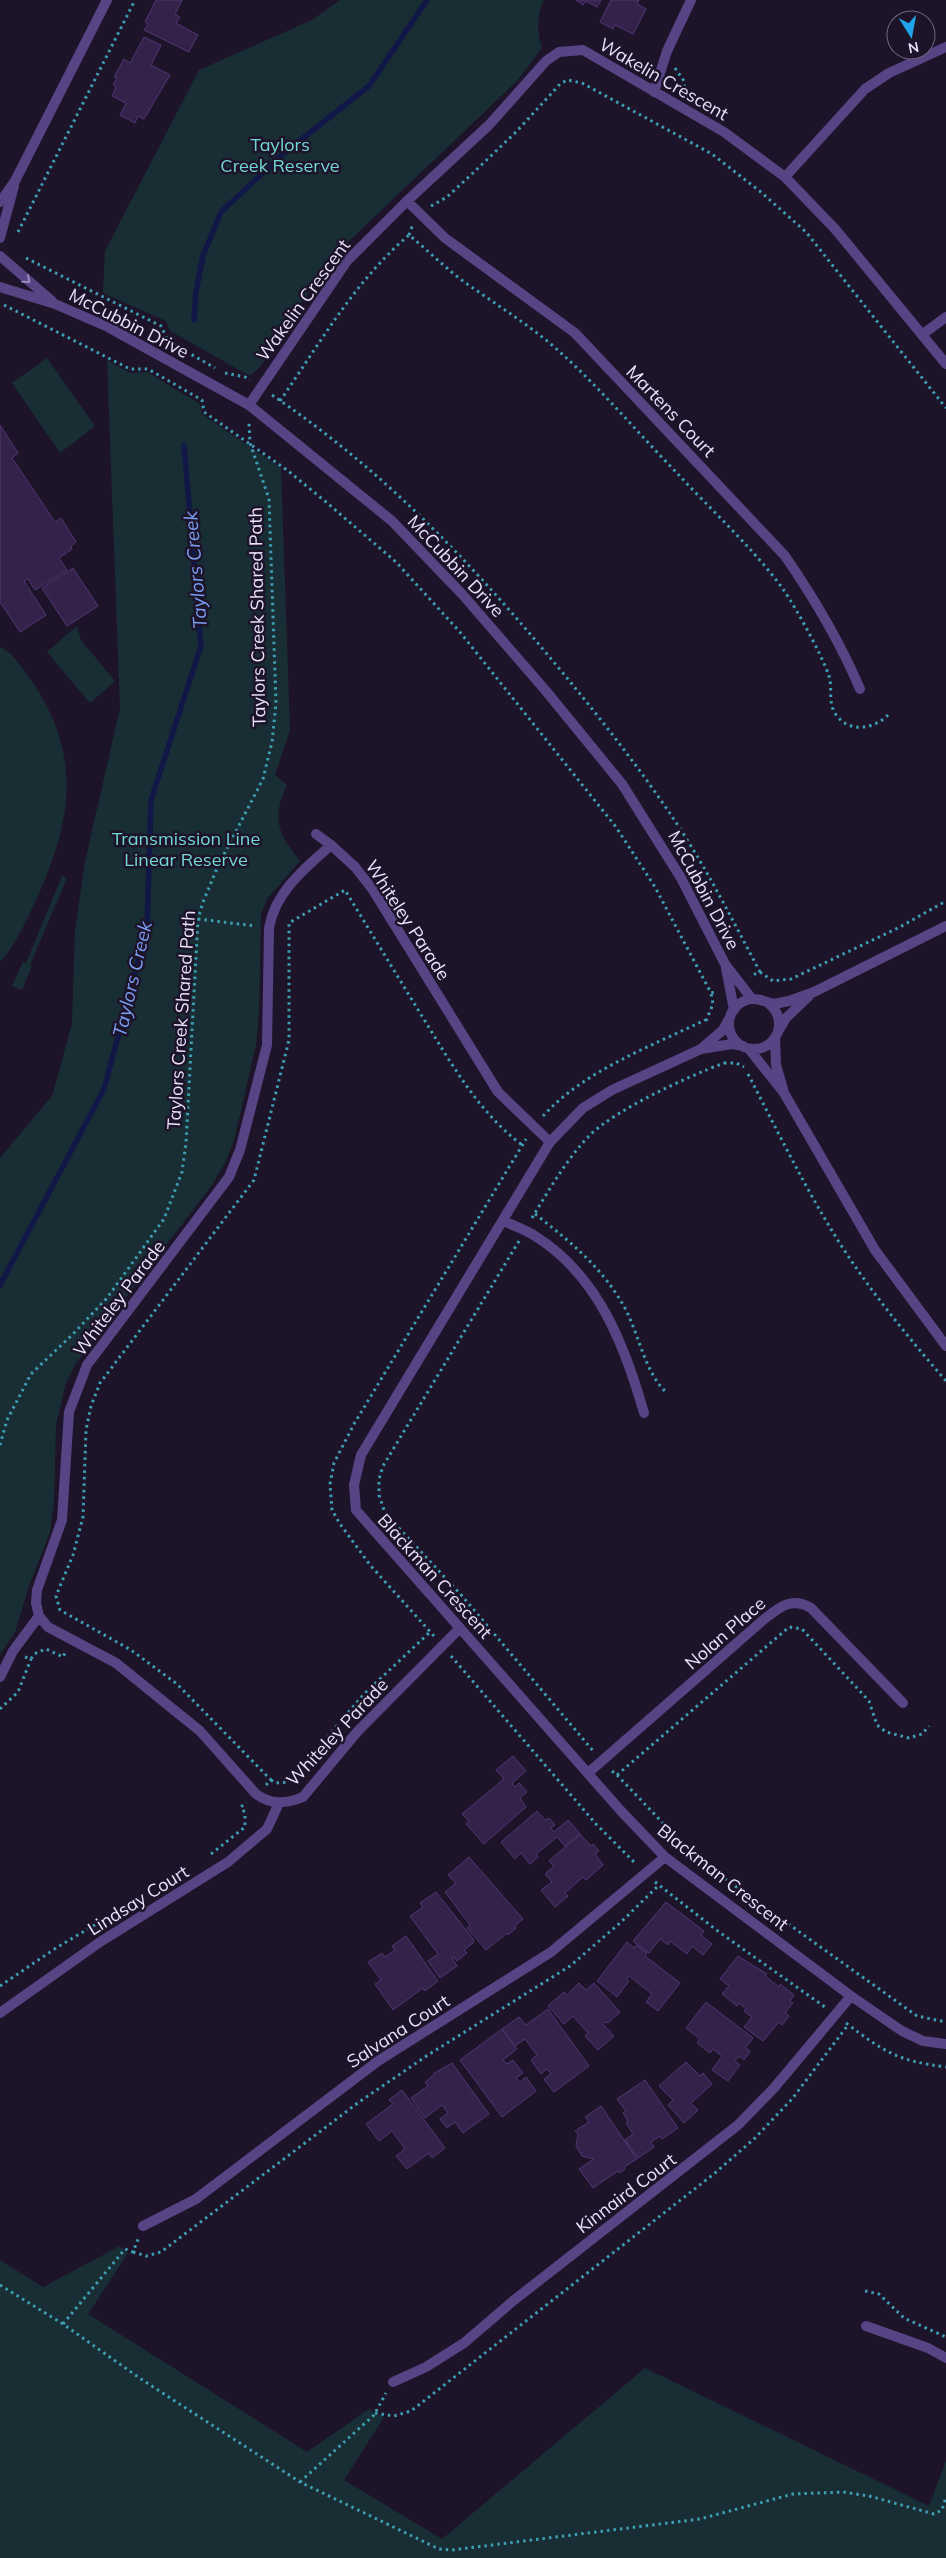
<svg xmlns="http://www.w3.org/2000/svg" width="946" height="2558" font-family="Mulish,sans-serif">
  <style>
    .park { fill: #182e34 }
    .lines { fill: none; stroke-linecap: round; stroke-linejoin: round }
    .stream { stroke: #111847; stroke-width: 5.5 }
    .building { fill: #34224a; stroke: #513673 }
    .path { stroke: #3e9eb3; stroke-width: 3; stroke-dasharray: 2.5 4; stroke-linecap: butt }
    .street { stroke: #564485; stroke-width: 10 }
    .oneway { stroke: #998bbb }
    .labels { text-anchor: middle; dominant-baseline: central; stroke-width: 5; stroke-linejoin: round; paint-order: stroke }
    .street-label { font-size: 18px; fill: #eae1fc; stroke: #1d142a }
    .park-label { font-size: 18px; fill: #72d7d6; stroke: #1d142a }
    .water-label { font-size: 19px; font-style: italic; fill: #799df2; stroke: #1d142a }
  </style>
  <rect width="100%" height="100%" fill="#1d142a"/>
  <path class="park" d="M340 0H544C536 17 537 31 542 48L517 81 348 242 309 292 260 367 250 376 170 331 166 321 103 293 105 251 199 70 312 20Z
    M47 358 95 426 60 453 12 383Z
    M107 360 130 373 147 372 200 404 202 414 281 468 290 730 275 775 287 785C271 819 278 833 300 861L267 899 261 914 259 1013 256 1045 234 1141 225 1163 212 1185 76 1363 66 1383 56 1425 54 1502 50 1532 29 1586 15 1632 0 1655V1158L52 1096 72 1024 75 929 85 862 120 708Z
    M77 626 81 640 115 681 90 703 47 652Z
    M0 647C15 654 25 672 35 686 82 758 71 822 38 896 27 919 17 943 0 962Z
    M62 876 67 878 30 965 32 966 22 990 12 986 23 962 26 963Z
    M120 2246 128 2253 88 2314 307 2452 369 2409 384 2417 344 2480 442 2539 645 2368 929 2506 946 2461V2558H0V2260L43 2287Z"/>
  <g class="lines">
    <path class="stream" d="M194 320 196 292 203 256 221 212 284 153 369 86 427 0
      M0 1285 104 1089 147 928 151 800 201 646 184 445"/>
  </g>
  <path class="building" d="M156 0H182L175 14 180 17 176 23 198 35 189 52 144 30 148 24 145 22Z
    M576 0H601L597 7 586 1 583 5Z
    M611 0H639L637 4 646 9 633 34 615 25 613 29 600 22Z
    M144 37 161 45 151 65 170 75 144 119 138 116 135 123 120 115 126 103 112 96 116 87 113 85 117 78 114 77 124 59 130 63Z
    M0 425 18 453 12 458 55 522 61 518 76 542 71 546 72 549 59 558 67 570 35 590 28 579 24 581 46 615 20 632 0 602Z
    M73 568 98 606 67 626 42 588Z
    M513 1756 526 1771 512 1783 515 1787 519 1783 527 1792 520 1798 526 1807 484 1844 466 1824 469 1821 462 1814 504 1779 496 1770Z
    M537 1811 545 1820 549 1818 555 1825 551 1828 554 1832 568 1820 580 1834 565 1846 557 1837 536 1854 538 1857 530 1864 521 1853 515 1859 501 1842Z
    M580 1834 591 1846 593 1844 599 1851 595 1854 603 1865 586 1880 583 1877 565 1893 568 1896 555 1907 541 1890 552 1882 545 1874 554 1866 549 1861Z
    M469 1857 523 1919 515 1926 516 1928 508 1935 507 1933 486 1950 467 1928 470 1925 445 1892 456 1883 448 1875Z
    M436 1892 474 1940 473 1943 464 1950 467 1953 457 1961 454 1957 452 1958 457 1966 440 1978 428 1961 438 1954 410 1916 423 1907 420 1903Z
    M666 1902 704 1931 701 1935 712 1944 703 1955 692 1946 687 1954 670 1941 668 1945 660 1939 649 1953 633 1941Z
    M406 1936 438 1981 425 1991 423 1988 393 2010 375 1984 381 1980 368 1962 382 1953 385 1957 395 1950 392 1946Z
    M627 1942 634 1948 636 1945 647 1953 645 1956 680 1983 658 2011 646 2002 652 1994 629 1976 626 1979 629 1981 617 1997 597 1981Z
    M738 1956 767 1974 765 1976 779 1987 780 1984 794 1995 790 2001 793 2003 785 2013 789 2016 782 2025 779 2022 763 2041 744 2027 752 2017 744 2011 746 2009 739 2003 737 2006 722 1994 729 1986 720 1979Z
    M579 1983 586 1990 594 1983 620 2012 608 2023 606 2022 603 2024 614 2036 598 2050 585 2036 588 2033 573 2016 564 2024 548 2006 564 1992 567 1995Z
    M706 2002 753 2038 745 2048 750 2051 744 2060 739 2056 735 2061 740 2065 728 2081 712 2070 722 2056 713 2049 710 2053 697 2043 700 2039 686 2028Z
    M548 2009 589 2066 554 2092 544 2079 551 2074 547 2069 541 2074 531 2060 537 2055 525 2039 515 2046 502 2029 519 2017 526 2025Z
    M502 2029 517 2049 503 2060 507 2064 513 2060 523 2073 516 2078 520 2082 526 2077 536 2091 502 2117 460 2060Z
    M686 2062 700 2076 703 2073 712 2084 691 2103 698 2110 684 2123 668 2105 673 2100 659 2086Z
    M452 2063 489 2114 463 2133 455 2122 447 2128 440 2119 448 2113 442 2105 425 2118 411 2098 428 2086 425 2082 434 2075 433 2074Z
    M645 2080 678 2128 662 2139 660 2136 651 2142 654 2147 638 2158 625 2140 633 2134 626 2123 628 2121 623 2113 626 2111 617 2099Z
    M402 2090 445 2148 432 2158 429 2153 407 2169 396 2156 405 2149 392 2131 379 2141 366 2124 393 2104 389 2100Z
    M601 2106 637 2159 624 2167 625 2169 620 2173 618 2171 593 2188 579 2169 594 2159 582 2156 576 2146 578 2134 575 2131 589 2122 585 2117Z"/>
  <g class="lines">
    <path class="path" d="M675 68 684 81 685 94
      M431 206 447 197 473 173 517 131 561 83 568 80 582 83 712 154 762 193 806 232 946 408
      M18 232 135 0
      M409 235 413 224
      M26 258 161 326 168 341 215 368
      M4 305 130 369H148L202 400 204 412 287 470 326 502 396 562 459 631 616 827 655 887 711 993 717 991
      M225 373 245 377 250 380
      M272 395C378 467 460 551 542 648 589 704 635 761 675 821 707 869 733 921 760 972L750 976
      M280 401C320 343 355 281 409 235 430 252 450 273 473 288 500 307 527 324 552 345 597 384 635 430 676 472 710 509 754 549 783 589 796 608 822 655 829 676 833 689 827 704 837 716 851 734 876 728 889 714
      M198 919 256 926
      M760 972 773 981 791 979 900 927 946 901
      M706 1021 713 1004 711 993
      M724 1063H736L744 1067
      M748 1074C777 1130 805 1188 839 1242 870 1291 908 1337 946 1381
      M543 1116C585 1070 650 1047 705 1020
      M535 1214C571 1242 604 1269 626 1310 639 1336 646 1374 666 1392
      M532 1218C549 1190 566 1160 589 1136 616 1109 687 1077 724 1063
      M519 1241 383 1466 379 1479V1495L385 1513 463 1597 594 1752
      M0 1445 7 1420 31 1374 72 1335 107 1298 164 1219 182 1172 186 1143 198 919 203 902 218 866 263 779 272 742 276 703 269 499 250 443 249 423
      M434 1636 370 1565 340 1524 332 1510 330 1484 334 1463 354 1424 526 1139
      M451 1656 596 1824 636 1864
      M25 1657 31 1659 34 1654 46 1649 63 1657 66 1651
      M0 1709 18 1692 31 1659
      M612 1771 617 1775 789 1627 802 1629 869 1701 877 1725 886 1732 909 1738 922 1734 929 1726
      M617 1775 682 1843 724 1878 917 2016 946 2022
      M271 1780 275 1783 289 1782 364 1694 430 1632
      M266 1785 271 1780 177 1684 131 1650 60 1610 56 1596 73 1555 83 1517 86 1430 91 1406 100 1383 254 1180 289 1040V923L345 890C370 931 395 972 420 1013 450 1061 477 1111 522 1145
      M211 1854 245 1827V1813L241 1807 246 1802
      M655 1882 719 1932 825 2007
      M0 1986 56 1948 125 1907
      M846 2023C884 2052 898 2061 946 2067
      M133 2252 146 2256 161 2252 359 2102 428 2055 570 1966 620 1923 659 1885
      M0 2285 63 2324 141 2379 300 2482 439 2549 452 2550 700 2519 793 2494 843 2492 869 2496 934 2514 942 2510 946 2497
      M865 2291 879 2294 904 2318 946 2337
      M63 2324 125 2249 133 2252 139 2237
      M375 2413 394 2416 411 2411 715 2173 755 2138 792 2099 848 2025
      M300 2482 374 2415 386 2393"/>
    <path class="street" d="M654 92 667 51 691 0
      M785 177 865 89 889 73 946 47
      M407 201 445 238 575 333 785 556C814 598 840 642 860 689
      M0 202 15 181 107 0
      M0 238 14 186
      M0 256 52 301
      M0 287 55 304 108 327 249 405 392 521 462 594 546 691 622 784 681 878 725 964 752 999
      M923 334 946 317
      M249 405 347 261 407 201 489 125 546 61 559 52 583 50 724 132 785 177 836 230 946 364
      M316 834 331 845
      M726 968 734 1010
      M729 1024a25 25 0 1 1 50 0a25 25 0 1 1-50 0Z
      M760 1000 774 1004 789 1001 814 992 946 926
      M779 1030 786 1018 809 996
      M775 1038 776 1065 783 1089
      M743 1046 732 1044 701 1049 612 1090 583 1108 550 1142 361 1455 354 1485 356 1510 621 1811 665 1857 851 1996 902 2031 923 2041 946 2044
      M702 1048 723 1030 729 1019
      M749 1049 784 1093 875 1250 946 1346
      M504 1221C514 1226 526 1230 535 1236 598 1275 625 1346 644 1413
      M460 1628 357 1732 303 1797C286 1804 271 1805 256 1794L200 1731 116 1663 48 1627 39 1616 36 1603 37 1590 62 1520 69 1412 87 1365 229 1177 240 1150 267 1045 269 928C275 892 305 868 331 845L355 867 373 890 498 1092 550 1142
      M0 1677 13 1651 39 1616
      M588 1773 762 1621C778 1608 791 1596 811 1608L903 1703
      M0 2013 100 1942 228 1862 267 1829 279 1803
      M143 2226 196 2199 378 2061 551 1952 665 1857
      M866 2326 928 2348 946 2358
      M393 2382 426 2367 464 2343 513 2301 738 2125 774 2088 851 1996"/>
  </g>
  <defs><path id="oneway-chevron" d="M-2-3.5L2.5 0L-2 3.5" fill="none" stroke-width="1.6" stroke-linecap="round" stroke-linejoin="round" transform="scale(1.25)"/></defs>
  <use class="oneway" href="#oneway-chevron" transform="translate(27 280) rotate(41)"/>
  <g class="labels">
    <g class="street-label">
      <text transform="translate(664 79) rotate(30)">Wakelin Crescent</text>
      <text transform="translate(303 300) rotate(-54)">Wakelin Crescent</text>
      <text transform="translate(129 323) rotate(27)">McCubbin Drive</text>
      <text transform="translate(671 411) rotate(46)">Martens Court</text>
      <text transform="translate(456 566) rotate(47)">McCubbin Drive</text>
      <text transform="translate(257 617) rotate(-91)">Taylors Creek Shared Path</text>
      <text transform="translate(704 890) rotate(62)">McCubbin Drive</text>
      <text transform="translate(408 920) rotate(57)">Whiteley Parade</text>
      <text transform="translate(181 1020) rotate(-86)">Taylors Creek Shared Path</text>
      <text transform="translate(119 1298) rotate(-53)">Whiteley Parade</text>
      <text transform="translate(435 1576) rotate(48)">Blackman Crescent</text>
      <text transform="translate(725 1633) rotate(-41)">Nolan Place</text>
      <text transform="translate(337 1732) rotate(-47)">Whiteley Parade</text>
      <text transform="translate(723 1877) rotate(38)">Blackman Crescent</text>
      <text transform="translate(138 1900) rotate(-32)">Lindsay Court</text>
      <text transform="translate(398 2031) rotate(-33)">Salvana Court</text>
      <text transform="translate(626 2193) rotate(-37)">Kinnaird Court</text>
    </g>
    <g class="park-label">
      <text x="280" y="144">Taylors<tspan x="280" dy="21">Creek Reserve</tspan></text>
      <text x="186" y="838">Transmission Line<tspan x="186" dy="21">Linear Reserve</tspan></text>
    </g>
    <g class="water-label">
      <text transform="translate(195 570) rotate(-95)">Taylors Creek</text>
      <text transform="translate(132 979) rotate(-77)">Taylors Creek</text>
    </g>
  </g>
  <g transform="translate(911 35) rotate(169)"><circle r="24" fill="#1d142a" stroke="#6f667e"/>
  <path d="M0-4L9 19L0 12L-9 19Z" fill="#1fa4e9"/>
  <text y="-8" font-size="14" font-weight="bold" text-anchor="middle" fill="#eae1fc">N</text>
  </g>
</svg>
